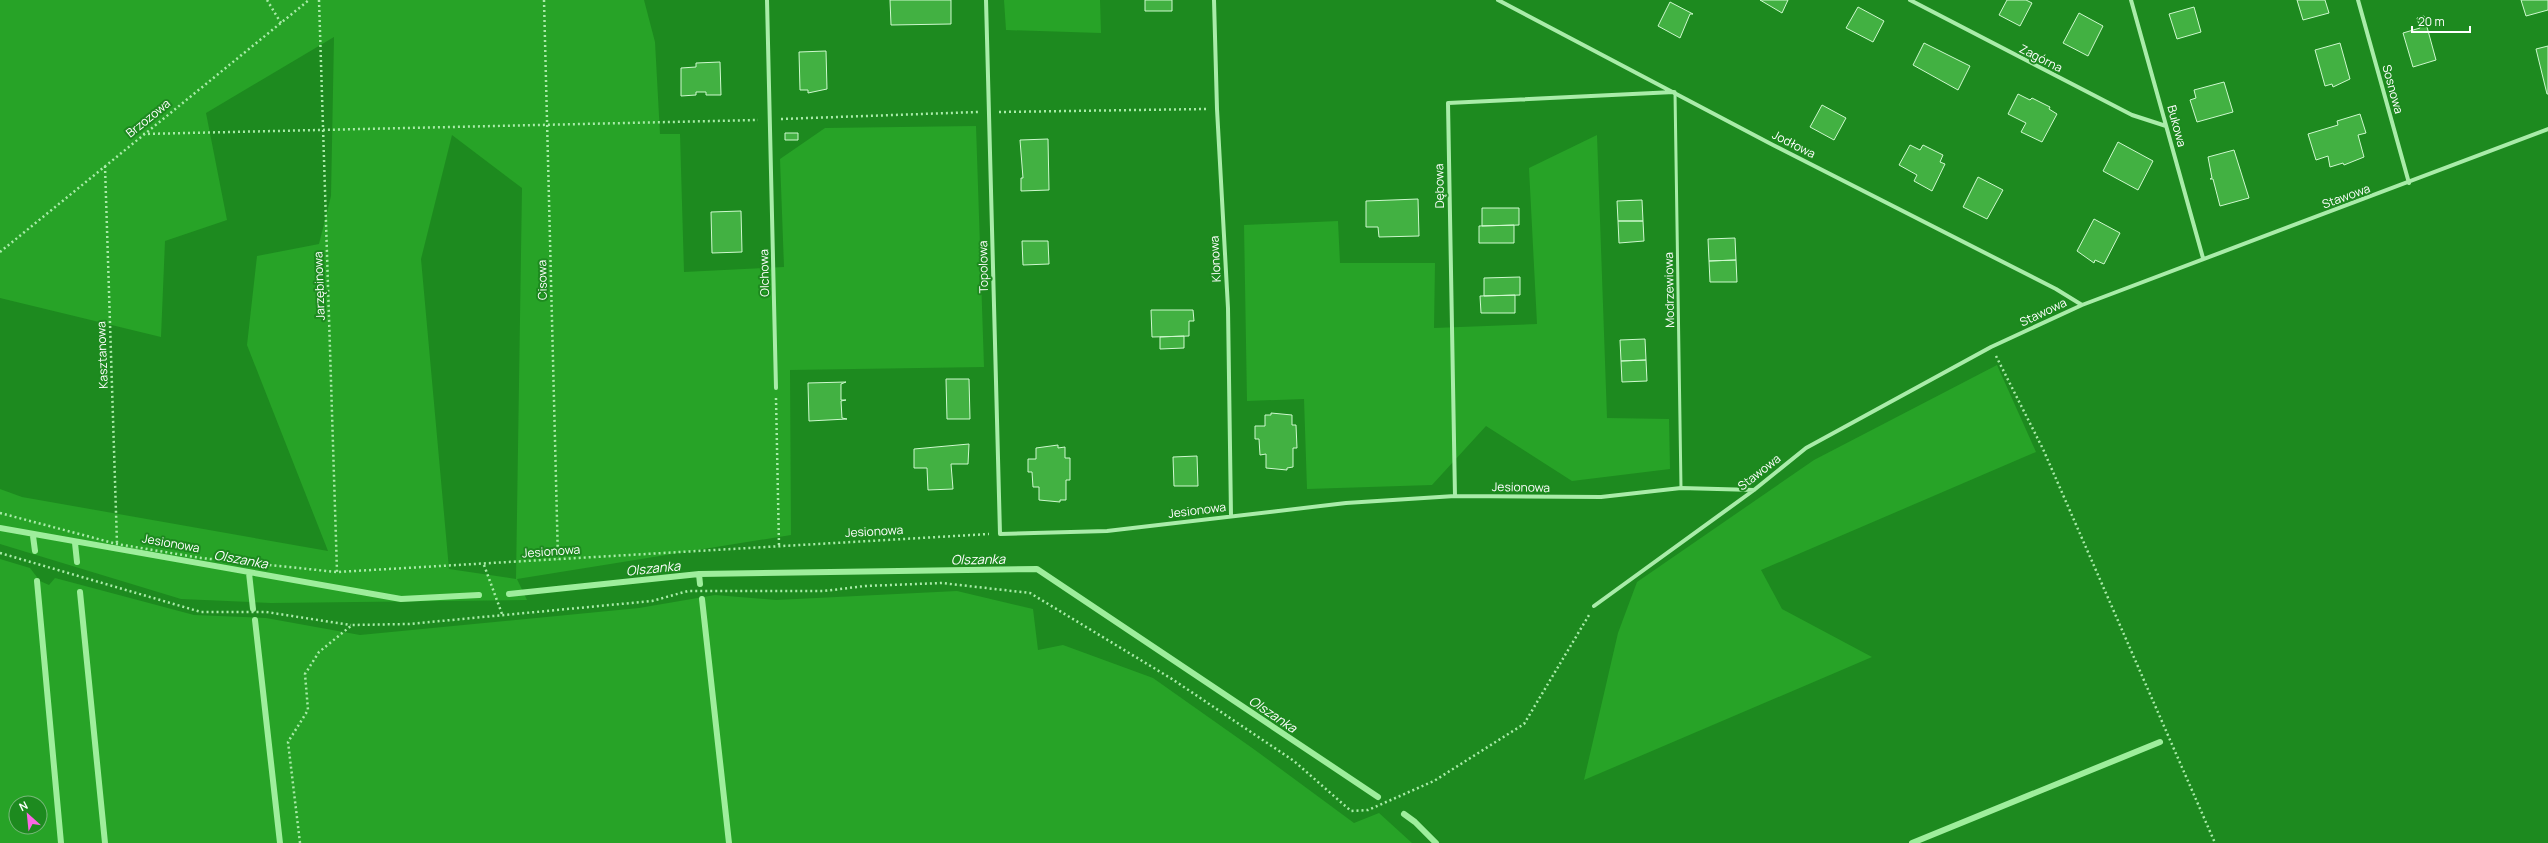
<svg xmlns="http://www.w3.org/2000/svg" width="2548" height="843" font-family="Manrope,sans-serif">
  <style>
    .green { fill: #27a327; fill-rule: evenodd }
    .lines { fill: none; stroke-linecap: round; stroke-linejoin: round }
    .stream { stroke: #9eee9c; stroke-width: 6 }
    .building { fill: #42b142; stroke: #cef9ce }
    .path { stroke: #a9eca9; stroke-width: 2.5; stroke-dasharray: 2 3; stroke-linecap: butt }
    .service { stroke: #a9eca9; stroke-width: 3 }
    .minor { stroke: #a9eca9; stroke-width: 4 }
    .labels { text-anchor: middle; dominant-baseline: central; stroke-width: 4; stroke-linejoin: round; paint-order: stroke }
    .street-label { font-size: 12px; fill: #fff; stroke: #1d8a1f }
    .water-label { font-size: 13px; font-style: italic; fill: #fff; stroke: #1d8a1f }
  </style>
  <rect width="100%" height="100%" fill="#1d8a1f"/>
  <path class="green" d="M0 0H644L655 42 660 134H680L684 272 784 267 780 159 825 128 976 126 984 367 790 370 791 535 517 579 527 600 271 603 181 599 0 544V489L22 497 328 551 247 345 257 256 319 244 331 196 334 37 206 113 227 220 165 241 161 337 0 298ZM452 135 522 188 516 579 449 569 421 259Z
    M1004 0H1100L1101 33 1006 30Z
    M1597 135 1607 418 1669 419 1670 469 1572 481 1486 426 1432 485 1307 489 1304 399 1247 401 1244 225 1338 221 1340 263H1435L1434 328 1537 324 1529 168Z
    M1997 365 2036 452 1761 570 1782 609 1872 657 1584 780 1618 633 1637 582 1814 460Z
    M0 559 30 568 40 581 49 585 55 578 194 615 266 618 360 635 639 608 715 595 776 600 957 591 1033 609 1038 650 1063 645 1153 678 1255 750 1354 823 1379 813 1412 843H0ZM16 803H40V827H16Z"/>
  <g class="lines">
    <path class="stream" d="M0 528 401 599 479 595
      M33 536 35 551
      M75 543 77 562
      M249 573 253 609
      M699 574 700 584
      M37 581 61 843
      M80 592 105 843
      M509 594 699 574 1037 569 1378 797
      M702 599 729 843
      M255 620 280 843
      M1404 814 1415 822 1436 843
      M1912 843 2160 742"/>
  </g>
  <path class="building" d="M890 0H951V24L891 25Z
    M1145 0H1172V11H1145Z
    M1760 0H1788L1782 13Z
    M2007 0H2026L2032 3 2020 26 1999 15Z
    M2297 0H2325L2329 13 2303 20Z
    M2521 0H2548V10L2526 16Z
    M1670 2 1693 14H1690L1680 38 1658 26Z
    M1858 7 1884 21 1873 42 1846 28Z
    M2194 7 2201 32 2177 39 2169 14Z
    M2079 13 2103 26 2088 56 2063 43Z
    M2424 16 2436 60 2413 67 2403 33 2420 28 2417 18Z
    M1924 43 1970 66 1958 90 1913 65Z
    M2340 43 2350 79 2333 87 2332 84 2325 86 2315 50Z
    M2548 46V94H2547L2536 49Z
    M826 51 827 89 808 93V90H800L799 52Z
    M720 62 721 95H706V92H696V95L681 96V68L696 67V63Z
    M2224 82 2233 112 2197 122 2190 100 2196 98 2194 90Z
    M2018 94 2030 100 2032 98 2050 107 2049 109 2057 114 2042 142 2021 132 2026 123 2008 114Z
    M1822 105 1846 118 1834 140 1810 127Z
    M2360 114 2366 133 2358 135 2364 157 2344 165 2343 163 2330 167 2328 156 2316 160 2308 134 2338 125 2337 121Z
    M785 133H798V140H785Z
    M1048 139 1049 190 1021 191V178H1023L1020 140Z
    M2118 142 2153 161 2138 190 2103 171Z
    M1910 145 1920 150 1923 145 1943 155 1940 162 1945 164 1932 191 1914 181 1917 175 1899 165Z
    M2234 150 2249 198 2220 206 2213 179H2210L2212 178 2208 157Z
    M1978 177 2003 190 1987 219 1963 207Z
    M1418 199 1419 236 1379 237 1378 227H1366V201Z
    M1642 200 1643 221H1618L1617 201Z
    M1482 208H1519V225L1482 226Z
    M741 211 742 252 712 253 711 212Z
    M2094 219 2120 233 2104 264 2095 260 2094 263 2077 251Z
    M1618 221H1643L1644 241 1619 243Z
    M1514 225V243H1479V226Z
    M1735 238 1736 260 1709 261 1708 239Z
    M1022 241H1048L1049 264 1023 265Z
    M1736 260 1737 282H1710L1709 261Z
    M1520 277V295L1484 296V278Z
    M1515 295V313H1481L1480 296Z
    M1151 310H1193L1194 321H1189V336L1152 337Z
    M1184 336V348L1160 349V337Z
    M1645 339 1646 360 1621 361 1620 340Z
    M1646 360 1647 381 1622 382 1621 361Z
    M946 379H969L970 419H947Z
    M846 382 841 384V400H846L841 401 842 418 847 419 809 421 808 383Z
    M1271 413 1292 415V425H1296L1297 448H1293V467L1287 468V470L1266 468V454L1260 455 1259 439H1255V426H1265V415H1271Z
    M969 444 968 464H951L953 489 928 490 927 468H914V449Z
    M1058 445V448L1065 447V458H1070V480H1066V500H1060V502L1039 500V487H1033L1032 472H1028V459H1036V448Z
    M1197 456 1198 486H1174L1173 457Z"/>
  <g class="lines">
    <path class="path" d="M267 0 281 23
      M319 0 337 572
      M544 0 558 560
      M999 112 1206 109
      M781 119 978 112
      M143 134 758 120
      M105 166 117 544
      M0 252 309 0
      M1996 356 2043 449 2215 843
      M776 398 779 546
      M0 513 117 544 201 558 337 572 989 534
      M0 553 201 612H266L351 625
      M484 565 502 614
      M300 843 288 742 308 710 305 674 319 652 352 625 409 624 652 601 688 591H824L865 586 942 583 1030 593 1172 679 1294 761 1351 811 1368 810 1434 781 1524 724 1589 615"/>
    <path class="service" d="M1675 92 1681 488"/>
    <path class="minor" d="M767 0 776 388
      M986 0 1000 534 1107 531 1346 503 1455 496 1601 497 1681 488 1754 490
      M1214 0 1217 109 1228 308 1231 516
      M1498 0 1773 145 2056 289 2082 305
      M1910 0 2132 115 2166 126
      M2131 0 2203 258
      M2358 0 2409 183
      M1455 496 1448 103 1674 92
      M1594 606 1754 490 1806 448 1991 347 2082 305 2548 129"/>
  </g>
  <g class="labels">
    <g class="street-label">
      <text transform="translate(2041 58) rotate(27)">Zagórna</text>
      <text transform="translate(2393 89) rotate(75)">Sosnowa</text>
      <text transform="translate(148 118) rotate(-39)">Brzozowa</text>
      <text transform="translate(2177 126) rotate(75)">Bukowa</text>
      <text transform="translate(1794 144) rotate(27)">Jodłowa</text>
      <text transform="translate(1439 186) rotate(-91)">Dębowa</text>
      <text transform="translate(2346 196) rotate(-20)">Stawowa</text>
      <text transform="translate(1215 259) rotate(-93)">Klonowa</text>
      <text transform="translate(983 267) rotate(-91)">Topolowa</text>
      <text transform="translate(764 273) rotate(-91)">Olchowa</text>
      <text transform="translate(542 280) rotate(-91)">Cisowa</text>
      <text transform="translate(319 286) rotate(-92)">Jarzębinowa</text>
      <text transform="translate(1669 290) rotate(-91)">Modrzewiowa</text>
      <text transform="translate(2043 312) rotate(-25)">Stawowa</text>
      <text transform="translate(102 355) rotate(-92)">Kasztanowa</text>
      <text transform="translate(1759 472) rotate(-38)">Stawowa</text>
      <text transform="translate(1521 487) rotate(1)">Jesionowa</text>
      <text transform="translate(1197 510) rotate(-7)">Jesionowa</text>
      <text transform="translate(874 531) rotate(-3)">Jesionowa</text>
      <text transform="translate(171 543) rotate(10)">Jesionowa</text>
      <text transform="translate(551 551) rotate(-4)">Jesionowa</text>
    </g>
    <g class="water-label">
      <text transform="translate(241 559) rotate(10)">Olszanka</text>
      <text transform="translate(978 559) rotate(-1)">Olszanka</text>
      <text transform="translate(653 568) rotate(-6)">Olszanka</text>
      <text transform="translate(1273 714) rotate(34)">Olszanka</text>
    </g>
  </g>
  <g transform="translate(28 815) rotate(333)"><circle r="19" fill="#1d8a1f" stroke="#77b979"/>
  <path d="M0-3L7 15L0 10L-7 15Z" fill="#fb67e4"/>
  <text y="-6" font-size="11" font-weight="bold" text-anchor="middle" fill="#ffffff">N</text>
  </g>
  <path d="M2412 26v6h58v-6" fill="none" stroke="#ffffff" stroke-width="2"/>
  <text x="2418" y="26" font-size="12" fill="#ffffff" stroke="#1d8a1f" stroke-width="3" paint-order="stroke">20 m</text>
</svg>
